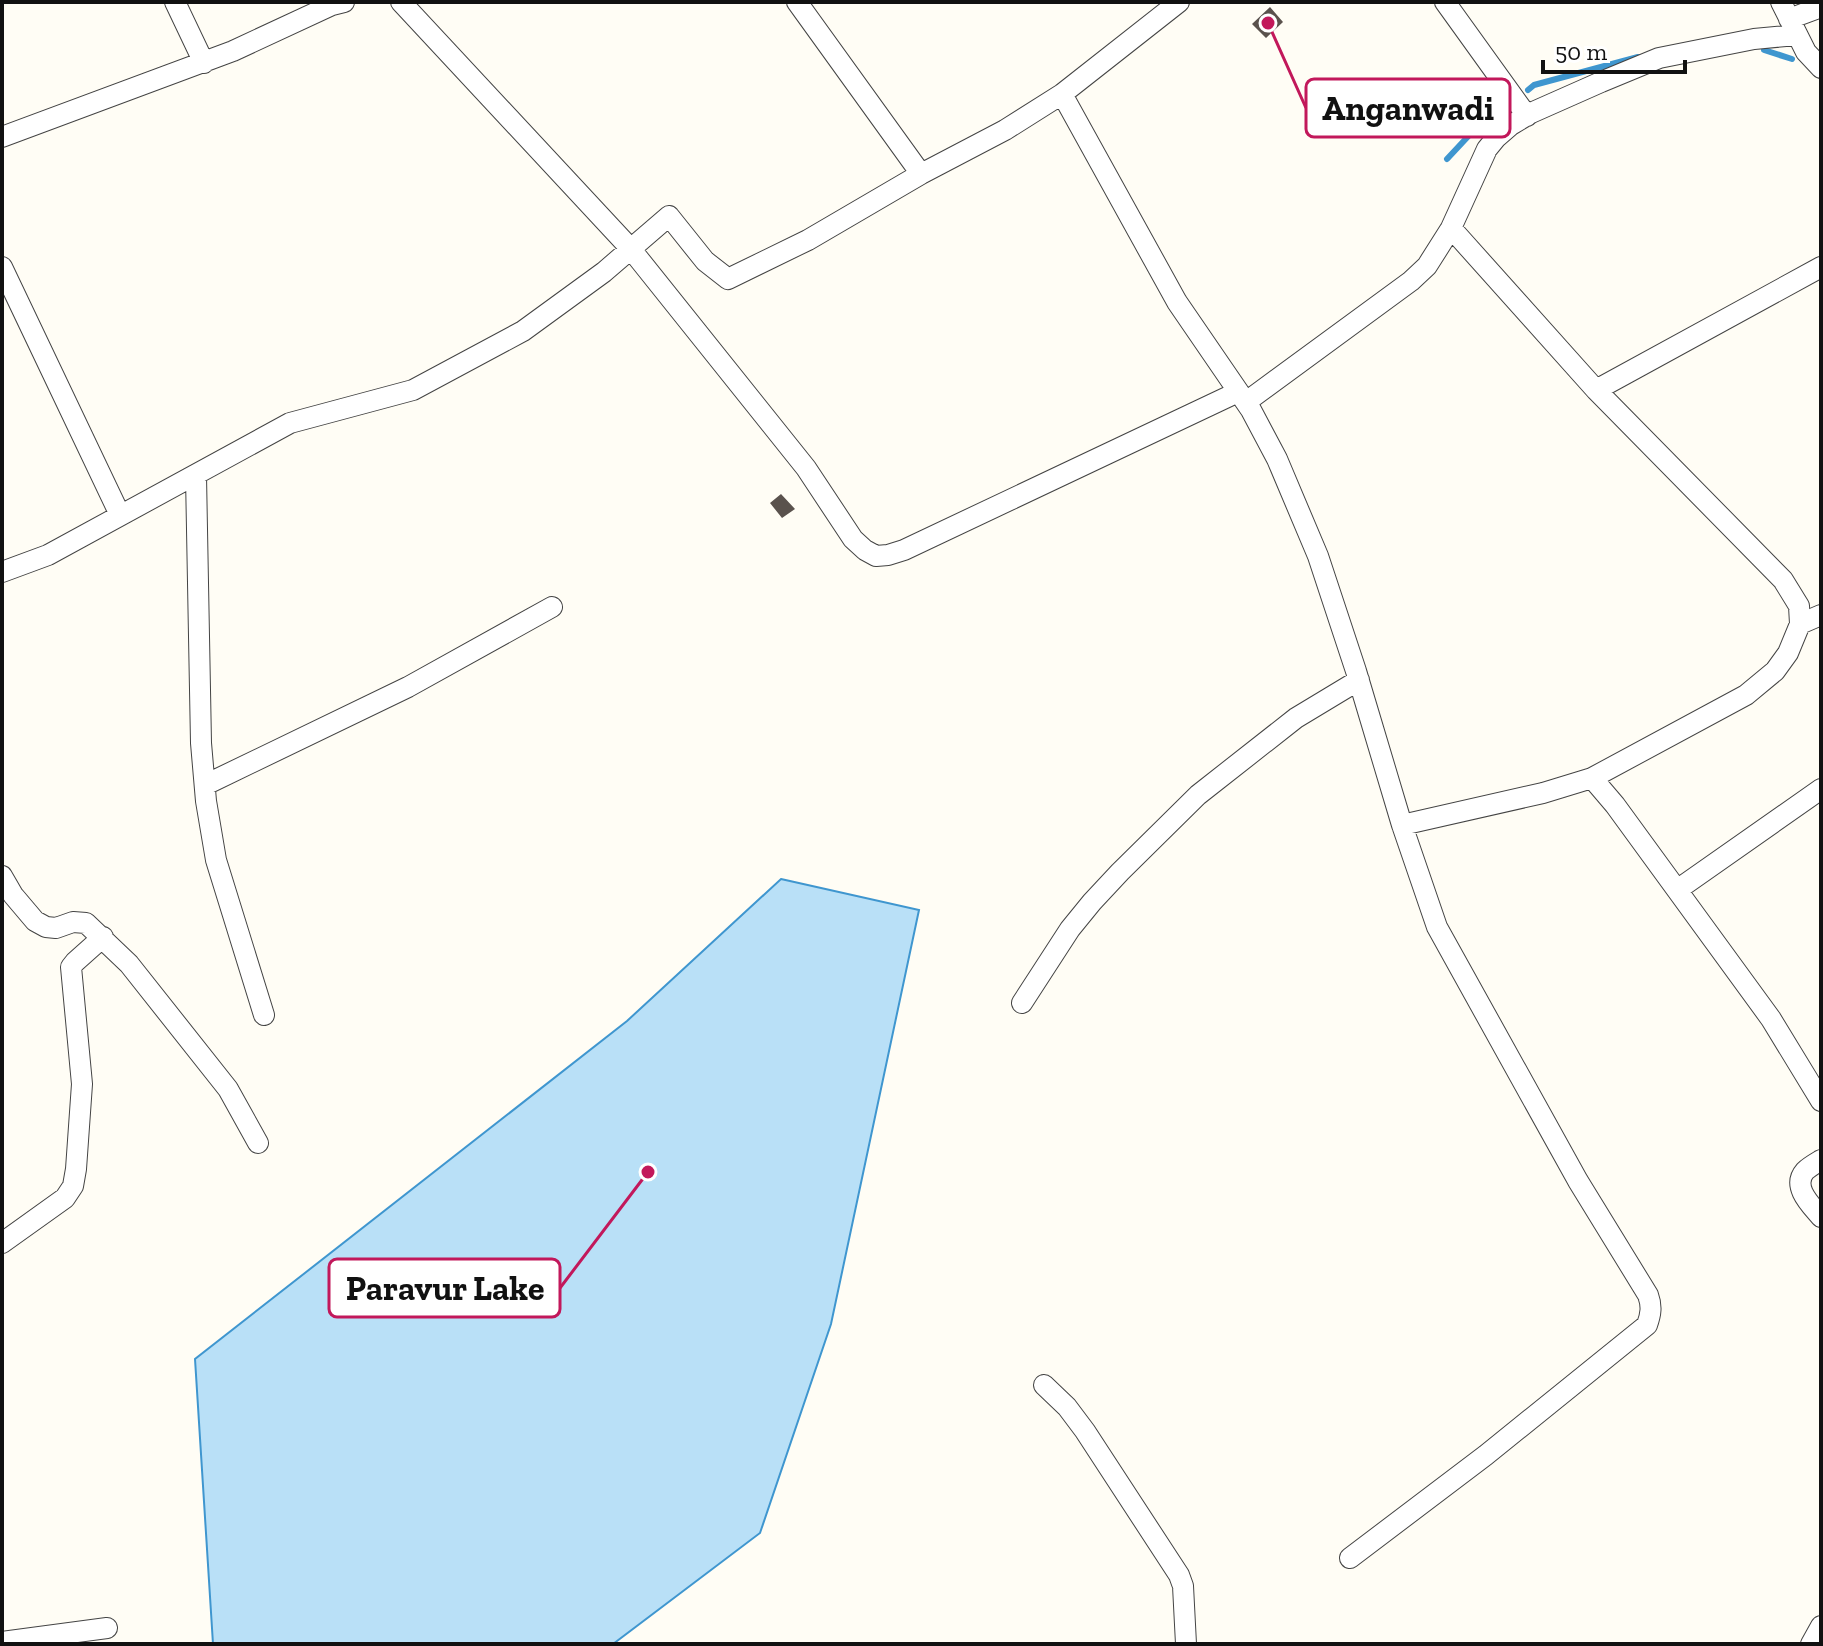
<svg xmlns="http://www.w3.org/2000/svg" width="1823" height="1646" font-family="'Zilla Slab',serif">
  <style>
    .water { fill: #b9e0f7; stroke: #3f96cf; stroke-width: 2 }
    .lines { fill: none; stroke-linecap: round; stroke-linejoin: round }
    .stream { stroke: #3f96cf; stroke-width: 6 }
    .building { fill: #5a524d }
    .minor-casing { stroke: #444; stroke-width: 22 }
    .minor { stroke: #fff; stroke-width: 20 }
    .leader { fill: none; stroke: #c2185b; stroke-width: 3 }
    .callout-dot { fill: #c2185b; stroke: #fff; stroke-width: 3 }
    .callout { fill: #fff; stroke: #c2185b; stroke-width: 3 }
    .callout-label { font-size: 34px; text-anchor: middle; font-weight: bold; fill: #111 }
  </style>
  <rect width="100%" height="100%" fill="#fffdf5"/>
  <path class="water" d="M781 879 919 910 831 1324 760 1533 613 1644H213L195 1359 627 1021Z"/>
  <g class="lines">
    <path class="stream" d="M1764 50 1792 59
      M1528 90 1534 85 1638 57
      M1447 159 1475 129 1502 108"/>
  </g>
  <path class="building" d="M1270 7 1283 22 1266 38 1252 24Z
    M781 494 795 509 782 518 770 503Z"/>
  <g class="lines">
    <g class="minor-casing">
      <path id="minor" d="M175 2 204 63
        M401 2 630 248 806 468 853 539 865 550 876 556 888 555 904 550 1238 392
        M797 2 921 174
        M1445 2 1527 116
        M1781 2 1806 52 1821 68
        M1789 19 1821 7
        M1062 94 1177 302 1251 410 1277 459 1318 556 1356 671 1402 825 1437 927 1578 1181 1648 1295C1652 1306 1651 1314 1647 1325L1486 1455 1350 1558
        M2 137 233 51 332 5 344 2
        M2 267 120 515
        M1596 390 1821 267
        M1246 402 1411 281 1427 266 1451 228 1487 149 1496 138 1511 125 1531 113 1601 82 1659 58 1754 39 1797 35
        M196 476 201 743 206 801 216 860 264 1015
        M2 572 48 555 290 423 413 390 523 331 604 272 669 216 705 261 728 279 808 240 921 174 1005 130 1062 94 1179 2
        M1800 624 1821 615
        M1592 778 1615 805 1771 1019 1821 1101
        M205 785 408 687 552 607
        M1402 825 1543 793 1592 778 1746 695 1775 671 1788 653 1800 624 1799 606 1783 580 1596 390 1451 228
        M2 876 13 895 35 921 46 927 56 928 73 922 86 923 129 964 228 1089 258 1143
        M1677 890 1821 789
        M1022 1003 1070 929 1092 902 1120 872 1198 795 1296 718 1359 680
        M1821 1160C1816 1163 1809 1167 1805 1171 1791 1187 1812 1206 1821 1217
        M2 1243 65 1198 73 1186 76 1169 82 1084 71 967 75 962 103 937
        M1044 1385 1067 1407 1085 1431 1179 1575 1183 1586 1186 1644
        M2 1642 107 1628
        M1811 1644 1821 1626"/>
    </g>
    <use href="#minor" class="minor"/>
  </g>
  <path class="leader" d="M1268 23L1306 108M648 1172L560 1288"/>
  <g class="callout-dot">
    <circle cx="1268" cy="23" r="8"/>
    <circle cx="648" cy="1172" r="8"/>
  </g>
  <g class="callout">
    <rect x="1306" y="79" width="204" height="58" rx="8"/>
    <rect x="329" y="1259" width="231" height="58" rx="8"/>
  </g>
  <g class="callout-label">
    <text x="1408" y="120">Anganwadi</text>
    <text x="445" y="1300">Paravur Lake</text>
  </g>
  <rect width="1823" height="1646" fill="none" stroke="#111111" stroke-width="8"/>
  <path d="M1543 60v12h142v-12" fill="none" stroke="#111111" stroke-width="4"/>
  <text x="1555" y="60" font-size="24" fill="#111111" stroke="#ffffff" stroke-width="6" paint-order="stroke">50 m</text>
</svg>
